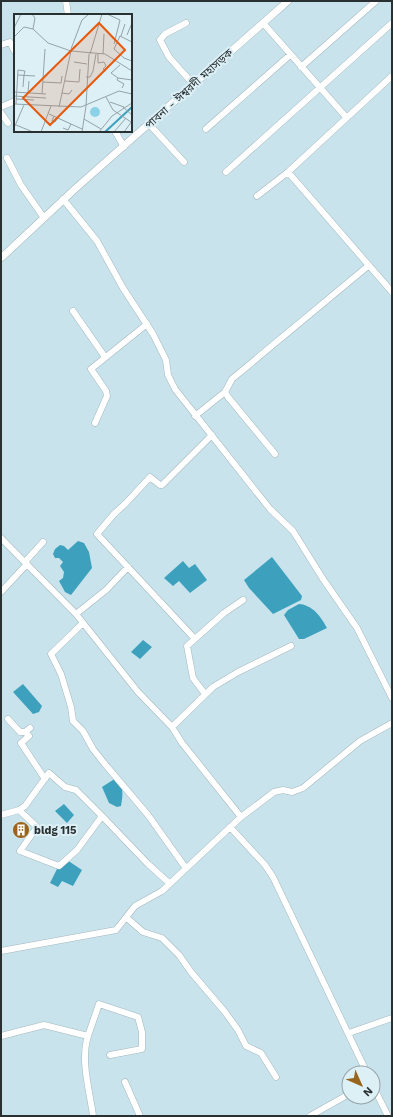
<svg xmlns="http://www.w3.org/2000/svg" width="393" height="1117" font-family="'Work Sans','Noto Sans Bengali',sans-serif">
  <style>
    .built { fill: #c8e3ec; fill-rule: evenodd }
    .water { fill: #3da1bd }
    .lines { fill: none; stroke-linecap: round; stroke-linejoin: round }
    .minor-casing { stroke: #a5b7bd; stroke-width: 7 }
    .major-casing { stroke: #a5b7bd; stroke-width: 8 }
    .minor { stroke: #fff; stroke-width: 6 }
    .major { stroke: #fff; stroke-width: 7 }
    .labels { text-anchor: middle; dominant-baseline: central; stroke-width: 4; stroke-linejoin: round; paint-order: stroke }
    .street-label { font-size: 11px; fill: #283032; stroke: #ddf0f6 }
    .poi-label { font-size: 11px; font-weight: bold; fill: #283032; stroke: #ddf0f6; text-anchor: start }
    .inset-river { fill: none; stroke: #3da1bd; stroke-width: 2 }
    .inset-road { fill: none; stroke: #95a3a8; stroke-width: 1 }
    .view { fill: #e8590c; fill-opacity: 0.15; stroke: #e8590c; stroke-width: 2 }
    .inset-edge { fill: none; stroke: #283032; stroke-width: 2 }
  </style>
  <rect width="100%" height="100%" fill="#ddf0f6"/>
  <path class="built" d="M1 1H392V1116H1ZM15 15H131V131H15ZM349 1073H373V1097H349Z"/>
  <path class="water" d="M78 541 84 543 89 552 92 568 71 595 65 592 59 581 63 578 64 572 60 566 63 562 59 558H55L53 554 55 549 60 545 64 546 68 550Z
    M272 557 302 596 301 600 273 614 249 588 244 580Z
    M183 561 189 568 195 564 207 580 190 593 179 581 173 586 164 578Z
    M299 604C313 605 321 617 327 628L304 639H299L284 615 288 610Z
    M143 640 152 647 140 659 131 652Z
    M23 684 42 706 39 712 33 714 13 692Z
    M116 778C124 787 123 794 121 806L117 807 109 803 102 787Z
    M64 804 74 815 67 823 55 811Z
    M67 860 82 870 73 886 62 881 58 887 50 883 58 867Z"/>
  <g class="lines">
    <g class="minor-casing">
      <path id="minor" d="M66 1 68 15
        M186 23 165 34 160 40 169 57 194 85
        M263 23 346 117
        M1 45 10 42 15 52
        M301 67 376 1
        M1 107 15 101
        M1 113 8 123
        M149 124 184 162
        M206 129 290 55
        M115 131 124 147
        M7 158 21 185 44 218
        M226 172 392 23
        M288 172 392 292
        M257 196 288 172 392 76
        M63 199 97 241 123 288 153 334 166 360 168 375 175 389 270 509 293 531 323 579 357 628 392 698
        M73 311 105 357
        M195 416 225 392
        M95 423 107 396 106 391 91 369 147 324
        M275 454 228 397 225 392 232 379 368 266
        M1 538 76 614 138 692 172 727 182 743 241 817
        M25 562 43 542
        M1 592 27 564
        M76 614 106 590 128 567
        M83 623 51 654 61 674 71 707 73 721 83 731 93 749 104 763 148 815 185 867
        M195 639 97 534 114 514 126 503 150 477 160 485H162L212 435
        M205 694 193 678 187 646 224 613 243 600
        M8 719 20 732H25
        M172 727 213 687 238 672 291 646
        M30 728 25 732 29 736 21 743 45 779
        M19 810 25 806 49 773 65 787 76 790 102 816
        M1 815 19 810 37 827 20 851 59 866 77 850 102 816 148 864 169 883
        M230 827 265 865 273 877 367 1073
        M127 918 143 932 162 938 179 955 191 972 225 1012 238 1030 246 1046 261 1053 276 1077
        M1 951 116 930 135 906 162 891 241 817 274 792 283 790 292 792 303 788 360 741 392 723
        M349 1033 392 1018
        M1 1036 44 1025 88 1036C80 1061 90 1091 93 1116
        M88 1036 99 1004 138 1017 142 1032V1049L110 1055
        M125 1082 140 1116
        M373 1086 388 1116
        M310 1116 349 1094"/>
    </g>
    <g class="major-casing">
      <path id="major" d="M1 258 76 188 288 1"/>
    </g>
    <use href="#minor" class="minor"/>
    <use href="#major" class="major"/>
  </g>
  <defs>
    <g id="building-disc" transform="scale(0.9)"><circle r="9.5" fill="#99641b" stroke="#ddf0f6"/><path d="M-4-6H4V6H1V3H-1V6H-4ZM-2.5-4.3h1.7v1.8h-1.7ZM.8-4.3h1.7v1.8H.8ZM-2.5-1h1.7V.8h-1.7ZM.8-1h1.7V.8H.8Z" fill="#fff"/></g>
  </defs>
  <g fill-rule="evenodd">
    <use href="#building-disc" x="21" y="830"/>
  </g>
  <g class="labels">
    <g class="street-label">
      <text transform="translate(189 89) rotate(-42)">পাবনা - ঈশ্বরদী মহাসড়ক</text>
    </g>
    <g class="poi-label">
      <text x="34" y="830">bldg 115</text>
    </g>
  </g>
  <g transform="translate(14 14)">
    <rect width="118" height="118" fill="#ddf0f6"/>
    <path d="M76 98a5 5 0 1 1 10 0a5 5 0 1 1-10 0Z" fill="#8cd2e7"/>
    <path class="inset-river" d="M91 118 118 93"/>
    <path class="inset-road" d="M18 0 21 4 19 15 34 29 57 37 91 40 118 57M93 0 106 6 100 30M0 14 7 0M113 21 118 9M106 22 100 35 110 44 118 47M106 22 118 28M107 22 111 10M0 23 10 13 19 15M57 35 68 6 75 0M76 40 88 0M84 40V49L90 48 92 52 89 55 92 57M89 40 90 20M60 48 73 50M4 61 21 62M72 63H76L79 57 82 40M104 64 97 59 106 51M51 67 65 68 66 55M29 68 47 69 48 62M9 73 10 61M108 74 110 70 103 66 104 64 118 66M0 78 32 80M14 79 15 67M48 79 55 80 58 76M28 80 31 35M0 82 32 84M92 83 99 96 117 108M2 85 20 86M96 88 110 93M0 90 67 93 105 77 118 80M2 90 4 56 11 57 10 61M45 93 57 37M109 93 118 101M35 100 68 115M40 102 38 107 41 108 43 105M70 105 87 115M2 111 19 118M0 114 10 91M49 114 54 116 57 110M27 118 37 92M68 118 72 92 75 40M85 118 98 102 118 89M100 118 112 104M110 118 118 107"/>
    <path class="view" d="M85 9 111 36 36 111 9 84Z"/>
    <rect width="118" height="118" class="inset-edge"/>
  </g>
  <rect width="393" height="1117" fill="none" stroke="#283032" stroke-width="4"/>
  <g transform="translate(361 1085) rotate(135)"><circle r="19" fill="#ddf0f6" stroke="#95a3a8"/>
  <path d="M0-3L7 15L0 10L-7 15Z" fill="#99641b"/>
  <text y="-6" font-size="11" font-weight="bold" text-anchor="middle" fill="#283032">N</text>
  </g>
</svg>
